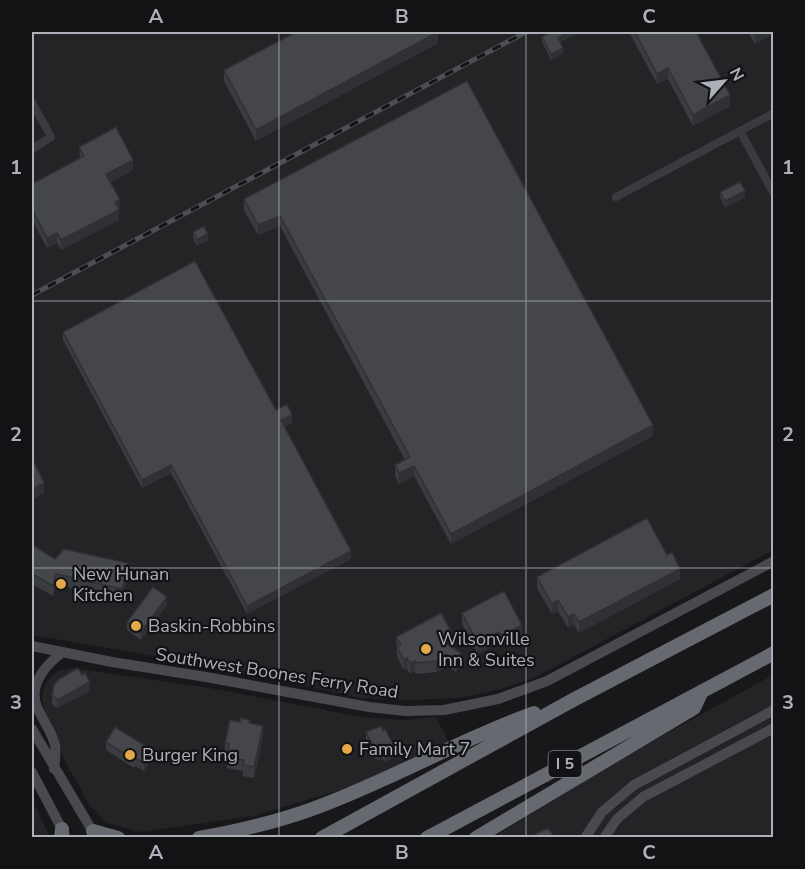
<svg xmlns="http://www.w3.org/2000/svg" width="805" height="869" font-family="'Nunito Sans',sans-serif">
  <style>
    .built { fill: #242427 }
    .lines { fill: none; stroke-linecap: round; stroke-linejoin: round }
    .street { stroke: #3a3b3f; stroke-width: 8 }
    .secondary { stroke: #484a4f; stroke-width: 10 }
    .highway { stroke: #66696f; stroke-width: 14 }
    .rail-casing { stroke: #4d4f54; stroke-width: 5 }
    .rail { stroke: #131315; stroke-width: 3; stroke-dasharray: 9; stroke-linecap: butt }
    .wall { fill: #3b3c40 }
    .shaded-wall { fill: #303134 }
    .building { fill: #45464a; stroke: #303134; stroke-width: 1.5 }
    .grid { fill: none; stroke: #acb0b9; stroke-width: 1.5; stroke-opacity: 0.55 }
    .poi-dot { fill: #e2a849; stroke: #131315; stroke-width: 2 }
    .labels { text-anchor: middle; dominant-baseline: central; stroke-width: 4.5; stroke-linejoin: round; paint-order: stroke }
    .shield { fill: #131315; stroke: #7e8188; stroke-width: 1.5 }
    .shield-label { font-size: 16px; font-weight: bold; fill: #acb0b9 }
    .poi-label { font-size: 18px; fill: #acb0b9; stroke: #131315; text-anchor: start }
    .street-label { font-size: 18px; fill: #acb0b9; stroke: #131315 }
    .neatline { fill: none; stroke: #acb0b9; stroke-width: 2 }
    .grid-label { font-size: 20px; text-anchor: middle; font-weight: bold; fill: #acb0b9 }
  </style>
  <rect width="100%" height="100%" fill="#18181a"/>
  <path class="built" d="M32 32H773V550L536 677 498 690 460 698 410 700 360 698 289 682 138 653 32 635Z
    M72 668 210 688 362 717 405 720 436 717 449 743 354 786 253 816 140 832 107 823 90 806 65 761 45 715 42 699 44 687 48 680 58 671Z
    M773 675V837L492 838 629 754Z
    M32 800 49 835 51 837H32Z"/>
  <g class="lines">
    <path class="street" d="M32 102 51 137 32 149
      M740 131 774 194
      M616 197 774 113"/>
    <path class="secondary" d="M32 646 112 662 206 677 369 707 405 711 444 710 498 699 547 681 774 561
      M32 729 96 837
      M54 769C55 762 56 752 55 745 52 732 42 719 37 707 28 685 46 664 63 652
      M32 772 65 835
      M585 838 602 812 634 785 774 710
      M604 838 617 819 643 797 774 728"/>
    <path class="highway" d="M93 831 118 838
      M61 838 62 829
      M199 838C238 831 277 822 315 808 389 781 459 740 534 713
      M322 838 573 700 774 595
      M427 838 774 653
      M476 838 694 708 702 691"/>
    <g class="rail-casing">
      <path id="rail" d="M32 295 526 32"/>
    </g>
    <use href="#rail" class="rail"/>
  </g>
  <path class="wall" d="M552 32H580L560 42 563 53 551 60 542 42V37Z
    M629 32H696L730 106 693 126 668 79 657 84Z
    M748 32H774V33L755 44Z
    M438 43 256 141 224 81V70Z
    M467 81 653 436 451 544 414 476 399 484 395 476V465L405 460 280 226 258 235 244 210V199Z
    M79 147 133 170 111 182 120 210H119V220L61 250 57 243 47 248 32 220V184L80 158Z
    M720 192 745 197 725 207 720 197Z
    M193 232 208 240 197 246 193 238Z
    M63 332 276 410 292 423 284 427 351 559 247 614 171 473 142 488 63 340Z
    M32 545 55 559 128 573 122 599 56 585 53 596 32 584Z
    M537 577 680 579 579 633 574 624 568 628 558 611 552 614 537 588Z
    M167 605 141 640 127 630V622Z
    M462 613 522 636 502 647 499 642 478 654 462 624Z
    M396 637 455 649 461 663 456 672 446 665 443 669 436 672 416 674 415 671 410 674 407 669 404 670 397 657Z
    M82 675 90 691 57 708 52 704V695Z
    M250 724 263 737 254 778 243 776V771L227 768V754H225V743Z
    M366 732 395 756 385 762 383 759 378 761 376 758 375 759 366 740Z
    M106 742 152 758 144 771 135 766 134 768 106 750Z"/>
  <path class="shaded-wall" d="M438 32V43L256 141V130Z
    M570 32H580L558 44V38Z
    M757 32H774V33L755 44V33Z
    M563 48V53L551 60V54Z
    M668 68V79L657 84V74Z
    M730 95V106L693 126V115Z
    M133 160V170L106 184V174Z
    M745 191V197L725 207V201Z
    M120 200 119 220 61 250V240Z
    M280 216V226L258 235V225Z
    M57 233V243L47 248V238Z
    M208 234V240L197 246V240Z
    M292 415V423L281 428V420Z
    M653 425V436L451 544V534Z
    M171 465V473L142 488V480Z
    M414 466V476L399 484V473Z
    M44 483V493L32 500V489Z
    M351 551V559L247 614V606Z
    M128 563V573L122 599V589Z
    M680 569V579L579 633V622Z
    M56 574V585L53 596V586Z
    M167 597V605L141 640V632Z
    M558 600V611L552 614V604Z
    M574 614V624L568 628V617Z
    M522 625V636L502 647V636Z
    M499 632V642L478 654V643Z
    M455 639V650L447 644Z
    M461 653V663L456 672V661Z
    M446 654V665L443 669 436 672V661Z
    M407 658V669L404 670V660Z
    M415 661V671L410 674V663Z
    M90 682V691L57 708V700Z
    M263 726V737L254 778V767Z
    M395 748V756L385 762V754Z
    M152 750V758L144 771V763Z
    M375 750H376V758L375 759Z
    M383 751V759L378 761V753Z"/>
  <path class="building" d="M296 32H438L256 130 224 70Z
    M552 32H570L558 38 563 48 551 54 542 37Z
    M635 32H696L730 95 693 115 668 68 657 74Z
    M467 81 653 425 451 534 414 466 399 473 395 465 410 457 280 216 258 225 244 199Z
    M116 127 133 160 106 174 120 200 115 202 119 210 61 240 57 233 47 238 32 209V184L84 156 79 147Z
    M740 182 745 191 725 201 720 192Z
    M204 226 208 234 197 240 193 232Z
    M195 261 276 410 287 404 292 415 281 420 351 551 247 606 171 465 142 480 63 332Z
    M32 458 44 483 32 489Z
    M647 518 667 555 672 552 680 569 579 622 574 614 568 617 558 600 552 604 537 577Z
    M32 545 55 559 64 549 128 563 122 589 56 574 53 586 32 574Z
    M153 587 167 597 141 632 127 622Z
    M504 591 522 625 502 636 499 632 478 643 462 613Z
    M441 613 455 639 447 644 461 653 456 661 446 654 443 658 436 661 416 663 415 661 410 663 407 658 404 660 397 647 401 645 396 637Z
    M78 668 82 675 85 673 90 682 57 700 52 695 54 685 59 679Z
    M241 718 250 720 249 723 263 726 254 767 243 765 244 760 227 757 229 744 225 743 230 720 240 722Z
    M381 726 383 731 385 729 395 748 385 754 383 751 378 753 376 750H375L366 732Z
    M115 727 152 750 144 763 135 758 134 760 106 742Z
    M548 828 554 837H530Z"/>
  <path class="grid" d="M279 32V838M526 32V838M32 301H774M32 568H774"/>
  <g class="poi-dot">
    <circle cx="61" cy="584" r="6"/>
    <circle cx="136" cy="626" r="6"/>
    <circle cx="426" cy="649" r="6"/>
    <circle cx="347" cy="749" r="6"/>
    <circle cx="130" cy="755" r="6"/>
  </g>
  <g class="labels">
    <rect class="shield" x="548.5" y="751" width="33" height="26" rx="4.5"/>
    <g class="shield-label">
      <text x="565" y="764">I 5</text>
    </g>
    <g class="poi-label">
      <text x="73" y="574">New Hunan<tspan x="73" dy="21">Kitchen</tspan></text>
      <text x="148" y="626">Baskin-Robbins</text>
      <text x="438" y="639">Wilsonville<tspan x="438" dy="21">Inn &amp; Suites</tspan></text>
      <text x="359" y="749">Family Mart 7</text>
      <text x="142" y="755">Burger King</text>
    </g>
    <g class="street-label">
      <text transform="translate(277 673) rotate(9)">Southwest Boones Ferry Road</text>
    </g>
  </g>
  <rect width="805" height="869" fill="none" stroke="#131315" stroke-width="66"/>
  <g transform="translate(724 81) rotate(62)" stroke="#131315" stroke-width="4.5" paint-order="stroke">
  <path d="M0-4.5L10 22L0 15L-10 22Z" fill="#acb0b9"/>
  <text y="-9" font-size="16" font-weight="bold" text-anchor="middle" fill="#acb0b9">N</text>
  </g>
  <rect x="33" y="33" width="739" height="803" class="neatline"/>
  <g class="grid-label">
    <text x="156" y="23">A</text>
    <text x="402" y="23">B</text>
    <text x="649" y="23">C</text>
    <text x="16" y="174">1</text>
    <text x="788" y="174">1</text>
    <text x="16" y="441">2</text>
    <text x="788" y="441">2</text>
    <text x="16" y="709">3</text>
    <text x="788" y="709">3</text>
    <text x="156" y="859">A</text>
    <text x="402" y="859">B</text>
    <text x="649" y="859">C</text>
  </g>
</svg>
